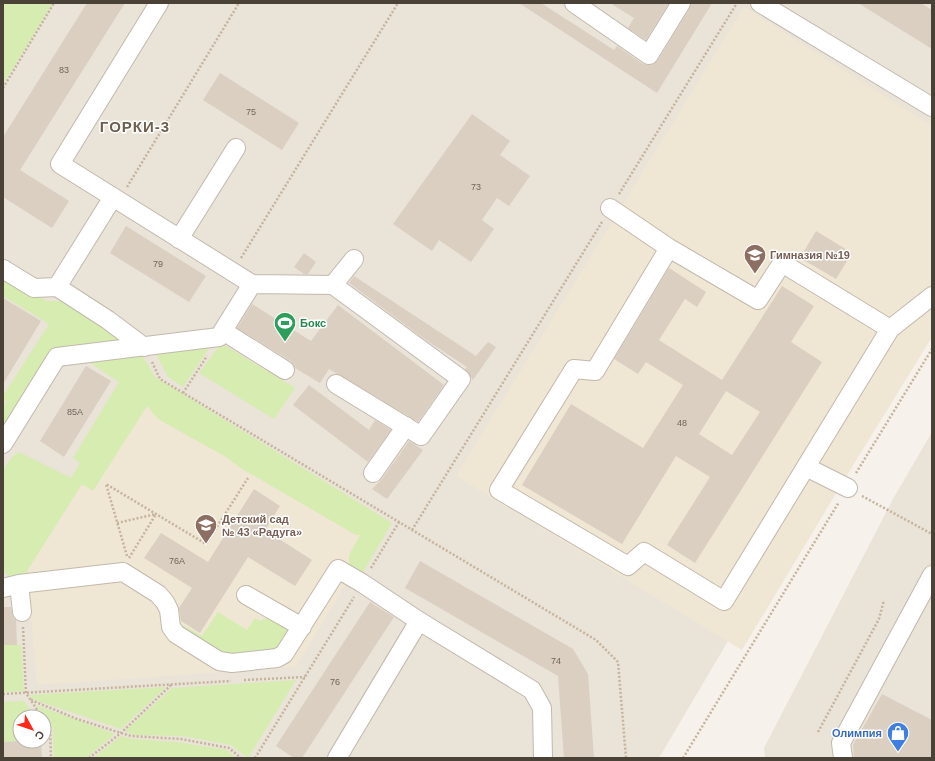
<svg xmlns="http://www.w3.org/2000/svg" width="935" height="761" font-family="Arial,sans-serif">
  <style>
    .residential { fill: #eae3d8; fill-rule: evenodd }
    .education { fill: #f0e6d4 }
    .green { fill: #d6ecb1 }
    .building { fill: #dbcfc2; fill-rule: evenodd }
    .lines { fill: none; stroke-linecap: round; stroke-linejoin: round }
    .minor-casing { stroke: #c2b9ac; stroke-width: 20 }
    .path { stroke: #c5b39c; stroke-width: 2.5; stroke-dasharray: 2 2; stroke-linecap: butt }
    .minor { stroke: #fff; stroke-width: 18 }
    .labels { text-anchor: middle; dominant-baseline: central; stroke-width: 3; stroke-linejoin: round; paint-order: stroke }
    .number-label { font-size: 9px; fill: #6f655a }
    .education-label { font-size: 11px; font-weight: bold; fill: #785e54; stroke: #fff; text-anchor: start }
    .leisure-label { font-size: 11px; font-weight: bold; fill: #27864d; stroke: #fff; text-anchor: start }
    .shop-label { font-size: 11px; font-weight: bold; fill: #366cbe; stroke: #fff; text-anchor: end }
    .district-label { font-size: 15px; font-weight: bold; letter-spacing: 1px; fill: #6e5f4e; stroke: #fff }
  </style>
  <rect width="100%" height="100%" fill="#f6f1ea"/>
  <path class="residential" d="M3 3H932V295L659 758H3ZM20 717H44V741H20Z
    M932 432V758H765L764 748 893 499Z"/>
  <path class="education" d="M744 7 932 126V337L841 485 742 650 456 476Z
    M149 378 385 520 296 667 37 685 27 571Z"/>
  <path class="green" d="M3 3H53L3 84Z
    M3 274 47 301H68L132 343 63 348 3 439V409L7 402 3 399V396L49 324 3 296Z
    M221 343 295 388 274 419 199 373Z
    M212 344 183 387 168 377 154 350Z
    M141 353 155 377 392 523 362 574 357 573 349 565V555L360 535H356L239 467 226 457 158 419 147 406 93 491 82 484 27 571 28 581 7 575 3 571V469L14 455 19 452 71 478 80 463 73 458 119 382 90 363Z
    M218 612 247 630 255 618 260 621 270 616 292 627 281 652 230 658 179 631 183 625 202 636Z
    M3 645H21L24 691 3 692Z
    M296 680 248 758 231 745 182 736 134 735 125 731 172 688Z
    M166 687 121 729 32 699 30 695Z
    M24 701 36 717H20V741L3 742V702Z
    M36 705 115 734 86 758H54L53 729Z
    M121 736 133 739 177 742 227 750 236 758H93Z"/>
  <path class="building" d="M87 3H125L20 170 69 201 52 228 3 197V137Z
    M519 3H541L614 50 617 46 643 64 649 65 658 60 690 8 691 3H712L657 93Z
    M610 3H669L646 40 628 28 634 18Z
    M858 3H921L932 10V49Z
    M220 73 299 123 282 150 203 100Z
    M472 114 510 141 500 155 530 176 509 206 497 198 482 220 494 229 471 262 439 240 432 251 393 224Z
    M126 226 206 276 189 302 110 253Z
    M816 231 852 253 836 279 800 258Z
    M304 253 316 262 308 274H304L294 267Z
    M669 268 706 292 697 307 685 299 659 340 722 380 782 286 814 306 791 342 822 362 695 563 667 545 710 477 676 456 622 544 522 485 571 404 643 448 683 385 646 362 638 374 614 359ZM726 391 760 412 732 455 699 434Z
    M354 276 476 356 488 342 496 347 473 380 465 369 467 367 423 338 349 283Z
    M3 298 41 321 3 384Z
    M252 304 311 341 338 305 444 385 418 422 329 369 320 383 295 368 291 361 237 328Z
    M86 366 111 381 64 457 40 441Z
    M309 385 369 430 375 420 391 430 368 462 293 405Z
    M409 441 423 450 387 499 372 489 382 479Z
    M254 489 280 506 265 530 312 560 295 586 248 557 200 633 181 621 179 608 192 588 144 558 161 533 208 562Z
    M420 561 573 649 588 674 594 758H564L558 676 405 588Z
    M370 602 394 617 302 758H294L276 746Z
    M3 607H11L13 618 16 620 17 645H3Z
    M882 694 932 720V758H854L853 745Z
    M20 741H41L42 758H3V742Z"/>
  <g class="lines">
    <g class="minor-casing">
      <path id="minor" d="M159 3 60 164 252 284 333 285 354 259
        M574 3 649 55 681 3
        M760 3 932 107
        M113 197 57 287 108 320 144 347
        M610 208 669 248 758 300 782 263 890 329
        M179 239 236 148
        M669 248 595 371 574 369 499 490 628 566 644 552 724 601 890 329 932 296
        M3 269 34 288 57 287
        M333 285 461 379 421 436 336 384
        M223 331 285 370
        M3 444 57 357 219 337 252 284
        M806 467 848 488
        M373 473 406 426
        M19 584 123 572 158 594 165 602 169 610 171 627 176 634 219 661 232 663 277 658 284 654 338 569 362 583 419 621 532 690 542 708 543 758
        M3 588 19 584 22 612
        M246 595 302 627
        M337 758 419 621
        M843 758 841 743 932 575"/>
    </g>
    <path class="path" d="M3 88 54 3
      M127 187 239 3
      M619 194 737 3
      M241 258 398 3
      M152 362 160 379 596 640 618 662 626 758
      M183 393 207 356
      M856 473 932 349
      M862 496 932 534
      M117 523 156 514
      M412 530 602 222
      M127 556 106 484 206 544 248 478
      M129 558 156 514
      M371 568 399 522
      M23 627 26 693 42 717
      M244 680 305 677
      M3 694 231 681
      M31 700 77 719 121 733 131 736 181 739 229 748 241 758
      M44 720 50 729 51 758
      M818 732 879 619 884 600
      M89 758 121 733 171 685
      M255 758 354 597
      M683 758 839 502"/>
    <use href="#minor" class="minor"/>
  </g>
  <defs>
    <g id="school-pin" transform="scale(1.15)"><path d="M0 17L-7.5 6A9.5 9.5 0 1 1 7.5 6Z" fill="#8d6e63" stroke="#fff"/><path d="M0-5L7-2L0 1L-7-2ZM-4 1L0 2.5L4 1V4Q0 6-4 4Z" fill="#fff"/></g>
    <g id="stadium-pin" transform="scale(1.15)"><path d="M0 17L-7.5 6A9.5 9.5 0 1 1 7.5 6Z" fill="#2e9e5b" stroke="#fff"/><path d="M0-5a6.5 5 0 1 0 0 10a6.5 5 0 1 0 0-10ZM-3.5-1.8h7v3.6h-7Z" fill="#fff"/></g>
    <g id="shop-pin" transform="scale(1.15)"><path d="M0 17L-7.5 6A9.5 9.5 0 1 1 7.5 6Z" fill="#3f7fe0" stroke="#fff"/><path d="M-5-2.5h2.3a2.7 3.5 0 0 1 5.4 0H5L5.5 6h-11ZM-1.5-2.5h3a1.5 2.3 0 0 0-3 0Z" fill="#fff"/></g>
  </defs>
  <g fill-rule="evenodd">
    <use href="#school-pin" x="755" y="255"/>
    <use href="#stadium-pin" x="285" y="323"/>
    <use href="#school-pin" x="206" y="525"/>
    <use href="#shop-pin" x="898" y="733"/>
  </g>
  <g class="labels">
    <g class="number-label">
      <text x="64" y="70">83</text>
      <text x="251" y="112">75</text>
      <text x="476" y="187">73</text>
      <text x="158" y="264">79</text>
      <text x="75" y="412">85А</text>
      <text x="682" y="423">48</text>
      <text x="177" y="561">76А</text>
      <text x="556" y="661">74</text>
      <text x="335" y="682">76</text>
    </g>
    <g class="education-label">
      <text x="770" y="255">Гимназия №19</text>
      <text x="222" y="519">Детский сад<tspan x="222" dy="13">№ 43 «Радуга»</tspan></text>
    </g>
    <g class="leisure-label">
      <text x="300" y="323">Бокс</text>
    </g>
    <g class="shop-label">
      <text x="882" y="733">Олимпия</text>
    </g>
    <g class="district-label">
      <text x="135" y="126">ГОРКИ-3</text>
    </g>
  </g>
  <rect width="935" height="761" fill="none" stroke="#4b4237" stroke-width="8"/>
  <g transform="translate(32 729) rotate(130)"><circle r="19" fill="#ffffff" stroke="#b7b3af"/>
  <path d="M0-3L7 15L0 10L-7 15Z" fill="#ff2918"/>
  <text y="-6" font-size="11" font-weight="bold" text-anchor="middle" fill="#4b4237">С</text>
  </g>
</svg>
